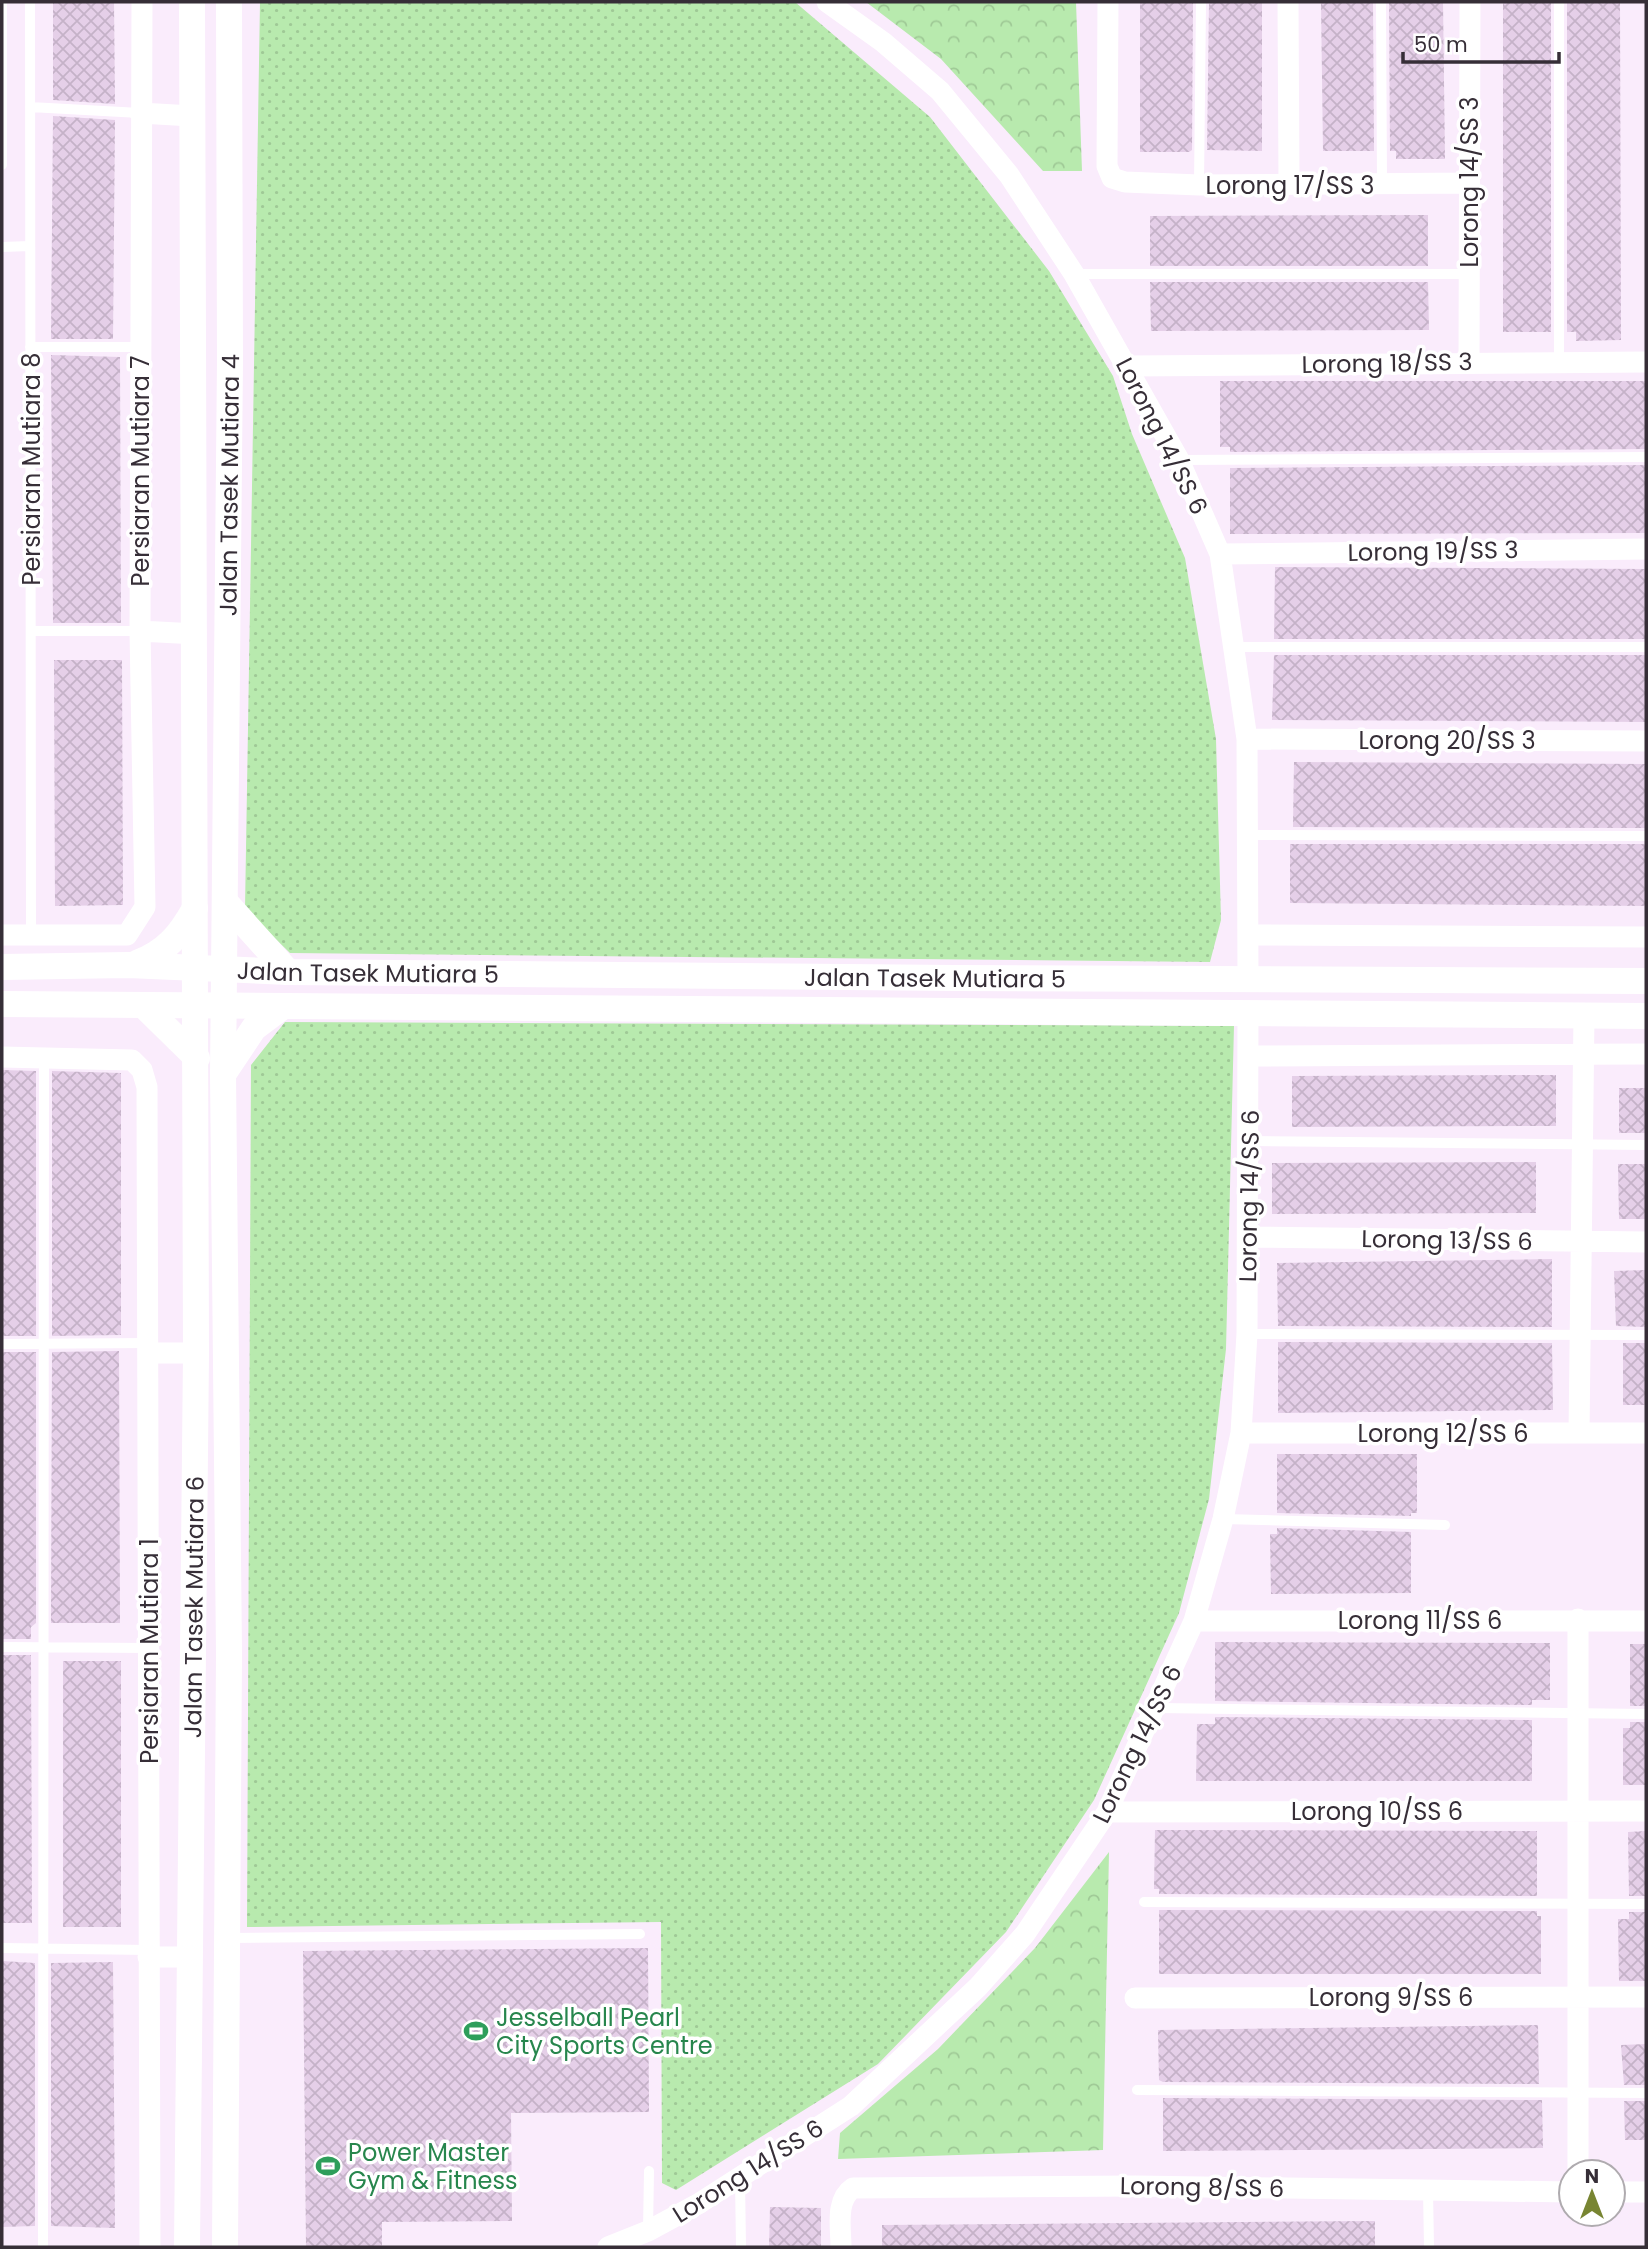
<svg xmlns="http://www.w3.org/2000/svg" width="1648" height="2249" font-family="Poppins,sans-serif">
  <style>
    .grass { fill: url(#grass-dots) }
    .forest { fill: url(#forest-crowns) }
    .building { fill: url(#building-cross-hatch) }
    .lines { fill: none; stroke-linecap: round; stroke-linejoin: round }
    .service { stroke: #fff; stroke-width: 10 }
    .minor { stroke: #fff; stroke-width: 21 }
    .tertiary { stroke: #fff; stroke-width: 26 }
    .labels { text-anchor: middle; dominant-baseline: central; stroke-width: 7; stroke-linejoin: round; paint-order: stroke }
    .street-label { font-size: 24px; fill: #362e37; stroke: #fff }
    .leisure-label { font-size: 24px; fill: #27864d; stroke: #fff; text-anchor: start }
  </style>
  <defs>
    <pattern id="grass-dots" width="8" height="8" patternUnits="userSpaceOnUse" patternTransform="scale(1.75)"><rect width="8" height="8" fill="#b8eaae"/><path d="M2 2h.1M6 6h.1" fill="none" stroke="#9fc996" stroke-width="1.8" stroke-linecap="round"/></pattern>
    <pattern id="forest-crowns" width="20" height="18" patternUnits="userSpaceOnUse" patternTransform="scale(1.75)"><rect width="20" height="18" fill="#b8eaae"/><path d="M2 6a3 3 0 1 1 6 0M12 15a3 3 0 1 1 6 0" fill="none" stroke="#9fc996"/></pattern>
    <pattern id="building-cross-hatch" width="8" height="8" patternUnits="userSpaceOnUse" patternTransform="scale(1.75)"><rect width="8" height="8" fill="#e5cfe8"/><path d="M0 0l8 8M0 8l8-8" fill="none" stroke="#c5b2c8"/></pattern>
  </defs>
  <rect width="100%" height="100%" fill="#faecfc"/>
  <path class="grass" d="M260 2H795L930 117 1049 271 1113 376 1132 434 1185 558 1216 739 1221 920 1210 962 290 953 245 909Z
    M285 1022 1234 1026 1226 1349 1209 1499 1179 1613 1094 1800 1006 1932 878 2064 676 2190 662 2183 661 1922 247 1927 251 1065Z"/>
  <path class="forest" d="M866 2H1076L1082 171H1043L941 59Z
    M1109 1852 1103 2150 838 2159 840 2133 938 2049 1035 1948Z"/>
  <path class="building" d="M53 2H114L115 104 53 100Z
    M1140 2H1193L1192 150 1189 152H1140Z
    M1209 2H1262V151L1207 150Z
    M1321 2H1373L1374 151H1323Z
    M1389 2H1443L1445 159H1396V151H1390Z
    M1503 2H1551V332H1503Z
    M1567 2H1620L1621 340 1576 341V332H1567Z
    M53 116 115 120 113 339H51Z
    M1428 215V266H1150V216Z
    M1150 282H1428L1429 330 1151 331Z
    M51 355 120 357 121 623H53Z
    M1220 381H1646V449L1230 452V447H1220Z
    M1646 465V533L1230 534V468Z
    M1275 567 1646 569V639H1274Z
    M1274 655H1646V722L1272 720Z
    M54 660H122L123 905 55 906Z
    M1294 762 1646 764V828L1293 827Z
    M1290 844H1646V906L1290 903Z
    M2 1070 36 1071V1336H2Z
    M52 1071 121 1073V1335L52 1336Z
    M1556 1075V1126L1292 1127V1076Z
    M1619 1088H1646V1133H1619Z
    M1536 1162V1213L1272 1214V1163Z
    M1618 1164H1646V1219H1619Z
    M1552 1259V1327L1278 1326 1277 1263Z
    M1646 1270V1327L1616 1326 1614 1271Z
    M1278 1342 1552 1343 1553 1410 1278 1413Z
    M1623 1343H1646V1405H1623Z
    M119 1351 120 1623H51L52 1352Z
    M2 1352H36V1623L31 1627V1639H2Z
    M1277 1454H1417V1513H1411V1516L1277 1513Z
    M1277 1528 1411 1532V1593L1271 1594 1270 1534H1277Z
    M1215 1642 1550 1643V1700H1532V1705L1215 1701Z
    M1630 1644H1646V1706H1630Z
    M2 1655H31L32 1923H2Z
    M63 1661H121V1927H63Z
    M1215 1717 1532 1720V1781H1196L1197 1724H1215Z
    M1630 1722H1646V1785H1623V1728H1630Z
    M1155 1830 1537 1831V1896L1159 1894V1889H1154Z
    M1646 1831V1896H1629L1628 1832Z
    M1159 1910 1537 1911V1916H1541V1974H1159Z
    M1629 1912H1646V1981H1619L1618 1919H1629Z
    M648 1948 649 2112 511 2113 512 2221 382 2222V2247H306L303 1951Z
    M2 1961 35 1963V2226L2 2227Z
    M113 1962 115 2228 51 2226V1963Z
    M1538 2025 1539 2084 1163 2082 1159 2080 1158 2030Z
    M1646 2044V2085H1624L1621 2045Z
    M1163 2098 1542 2100 1543 2148 1163 2151Z
    M1624 2101H1646V2140H1625Z
    M770 2207 821 2208V2247H769Z
    M1375 2221V2247H882V2225Z"/>
  <g class="lines">
    <path class="service" d="M30 2 31 936
      M1381 2 1382 184
      M1559 2V362
      M30 107 140 113
      M2 165V2
      M1199 185 1201 2
      M2 247 30 246
      M1074 274H1469
      M30 347H139
      M1179 460 1646 457
      M31 631H140
      M1234 647H1646
      M1249 835 1646 836
      M1250 1141 1646 1145
      M1247 1334 1646 1335
      M2 1344 149 1343
      M1223 1519 1445 1525
      M2 1647 149 1648
      M1157 1708 1646 1714
      M1144 1902 1646 1904
      M229 1938 640 1934
      M2 1948 149 1950
      M1137 2090 1646 2093
      M740 2180 741 2247
      M1428 2190 1429 2247
      M648 2231 649 2171
      M43 2247 44 1058"/>
    <path class="minor" d="M827 2 883 42 940 91 1009 175 1074 274 1179 460 1220 554 1247 739 1248 977
      M1108 2 1107 166 1112 178 1125 182 1199 185 1469 183
      M1288 2 1289 183
      M140 113 192 116
      M1469 362 1470 2
      M1129 366 1646 362
      M1220 554 1646 549
      M140 631 196 634
      M1247 739 1646 741
      M2 935H127L145 907 140 631 142 2
      M1248 935 1646 937
      M1250 1056 1646 1054
      M2 1057 132 1060 142 1070 147 1087 150 2247
      M1248 1237 1646 1242
      M150 1353H196
      M1241 1433H1646
      M1579 1433 1584 1015
      M1194 1621H1646
      M1107 1812 1646 1811
      M148 1957H190
      M1135 1998 1646 1997
      M1578 2172V1619
      M1613 2192H1646
      M608 2247 648 2231 698 2204 851 2106 978 1987 1025 1934 1107 1812 1194 1621 1223 1519 1241 1433 1247 1334 1248 1014
      M841 2247C841 2228 835 2200 853 2188L1136 2186 1571 2192"/>
    <g class="tertiary">
      <path d="M227 904 288 972"/>
      <path d="M137 963C166 952 180 935 195 908"/>
      <path id="s1" d="M2 967 128 965 288 972 956 978 1646 981"/>
      <path d="M2 1004 1646 1016"/>
      <path d="M145 1007 197 1058"/>
      <path d="M224 1073 254 1028 282 1007"/>
      <path id="s2" d="M187 2247 196 1353 192 2"/>
      <path id="s3" d="M225 2247 229 1654 223 1074 230 361 229 2"/>
    </g>
  </g>
  <defs>
    <g id="stadium-bare" transform="scale(1.89)"><path d="M0-5a6.5 5 0 1 0 0 10a6.5 5 0 1 0 0-10ZM-3.5-1.8h7v3.6h-7Z" fill="#2e9e5b" stroke="#fff" stroke-width="2.5" paint-order="stroke"/></g>
  </defs>
  <g fill-rule="evenodd">
    <use href="#stadium-bare" x="476" y="2031"/>
    <use href="#stadium-bare" x="328" y="2166"/>
  </g>
  <g class="labels">
    <g class="street-label">
      <text transform="translate(1469 182) rotate(-90)">Lorong 14/SS 3</text>
      <text x="1290" y="185">Lorong 17/SS 3</text>
      <text transform="translate(1387 363) rotate(-1)">Lorong 18/SS 3</text>
      <text transform="translate(1162 436) rotate(63)">Lorong 14/SS 6</text>
      <text transform="translate(31 469) rotate(-90)">Persiaran Mutiara 8</text>
      <text transform="translate(140 471) rotate(-90)">Persiaran Mutiara 7</text>
      <text stroke="none"><textPath href="#s3" startOffset="1762">Jalan Tasek Mutiara 4</textPath></text>
      <text transform="translate(1433 551) rotate(-1)">Lorong 19/SS 3</text>
      <text x="1447" y="740">Lorong 20/SS 3</text>
      <text stroke="none"><textPath href="#s1" startOffset="366">Jalan Tasek Mutiara 5</textPath></text>
      <text stroke="none"><textPath href="#s1" startOffset="933">Jalan Tasek Mutiara 5</textPath></text>
      <text transform="translate(1249 1196) rotate(-89)">Lorong 14/SS 6</text>
      <text transform="translate(1447 1240) rotate(1)">Lorong 13/SS 6</text>
      <text x="1443" y="1433">Lorong 12/SS 6</text>
      <text stroke="none"><textPath href="#s2" startOffset="640">Jalan Tasek Mutiara 6</textPath></text>
      <text x="1420" y="1620">Lorong 11/SS 6</text>
      <text transform="translate(149 1651) rotate(-90)">Persiaran Mutiara 1</text>
      <text transform="translate(1137 1744) rotate(-64)">Lorong 14/SS 6</text>
      <text x="1377" y="1811">Lorong 10/SS 6</text>
      <text x="1391" y="1997">Lorong 9/SS 6</text>
      <text transform="translate(748 2171) rotate(-32)">Lorong 14/SS 6</text>
      <text transform="translate(1202 2187) rotate(1)">Lorong 8/SS 6</text>
    </g>
    <g class="leisure-label">
      <text x="496" y="2017">Jesselball Pearl<tspan x="496" dy="28">City Sports Centre</tspan></text>
      <text x="348" y="2152">Power Master<tspan x="348" dy="28">Gym &amp; Fitness</tspan></text>
    </g>
  </g>
  <rect width="1648" height="2249" fill="none" stroke="#362e37" stroke-width="7"/>
  <g transform="translate(1592 2193)"><circle r="33" fill="#ffffff" stroke="#afabaf" stroke-width="2"/>
  <path d="M0-5L12 26L0 18L-12 26Z" fill="#788532"/>
  <text y="-10" font-size="19" font-weight="bold" text-anchor="middle" fill="#362e37">N</text>
  </g>
  <path d="M1403 52v10h156v-10" fill="none" stroke="#362e37" stroke-width="3.5"/>
  <text x="1414" y="52" font-size="21" fill="#362e37" stroke="#ffffff" stroke-width="5" paint-order="stroke">50 m</text>
</svg>
